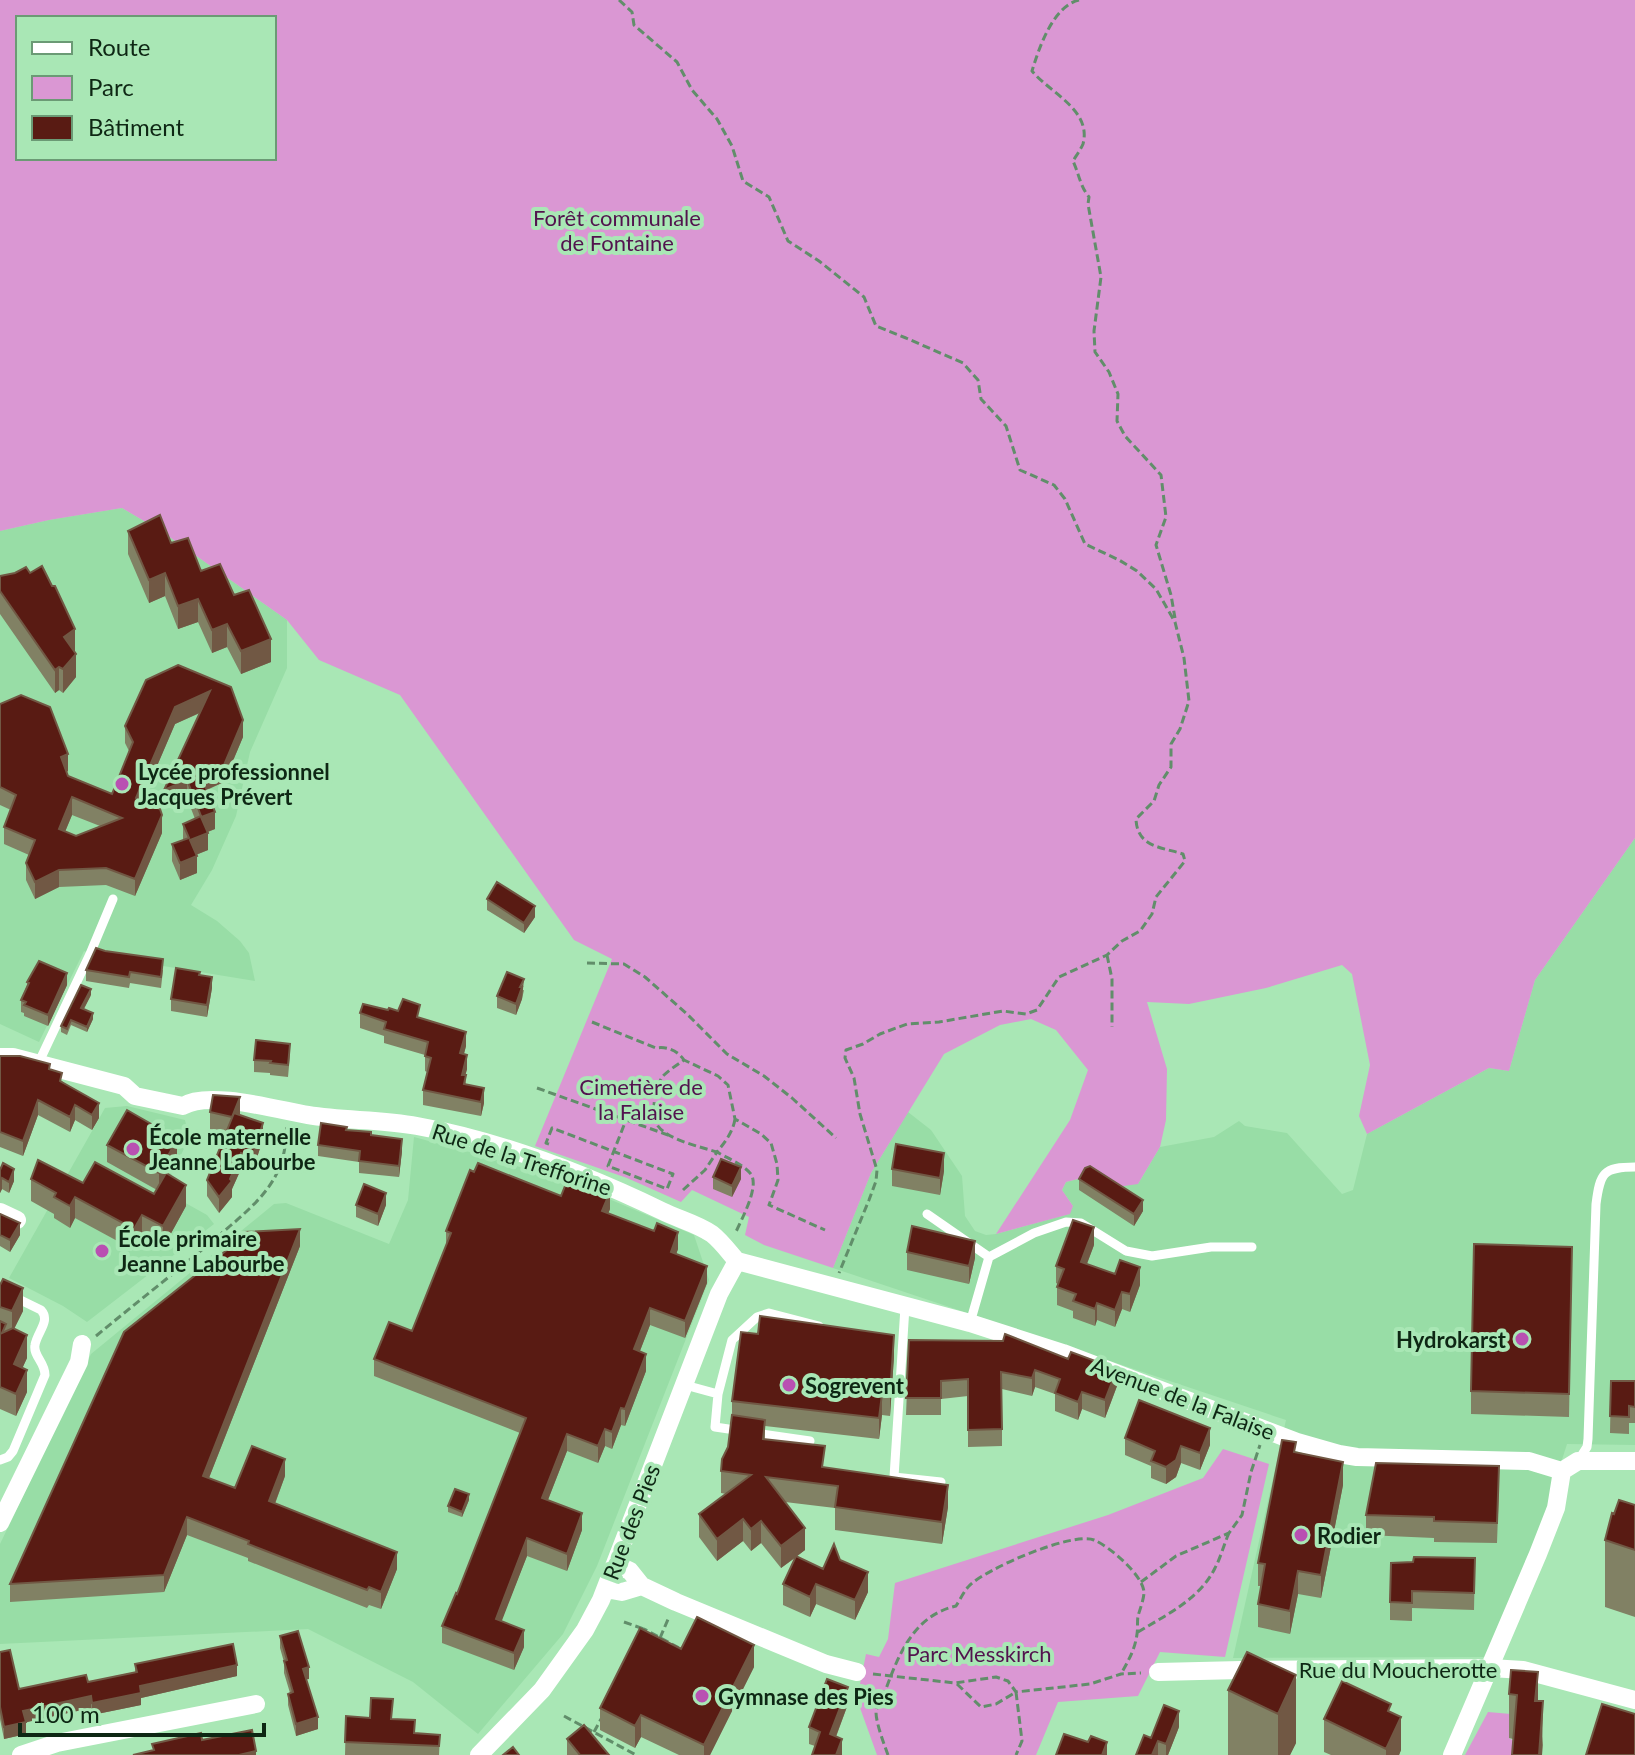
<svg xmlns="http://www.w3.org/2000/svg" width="1635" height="1755" font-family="Lato,sans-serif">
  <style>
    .built { fill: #98dda6 }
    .green { fill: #da97d3; fill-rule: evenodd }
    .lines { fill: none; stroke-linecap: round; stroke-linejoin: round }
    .path { stroke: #618e6a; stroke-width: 3; stroke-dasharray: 8 4; stroke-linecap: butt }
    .service { stroke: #fff; stroke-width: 9 }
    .minor { stroke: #fff; stroke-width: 18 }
    .wall { fill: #818164; fill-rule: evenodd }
    .shaded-wall { fill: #715844 }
    .building { fill: #591b13; stroke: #715844; stroke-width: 2; fill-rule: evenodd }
    .poi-dot { fill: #b950b2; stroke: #a9e7b5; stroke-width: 3 }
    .labels { text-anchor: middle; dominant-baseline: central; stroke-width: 8; stroke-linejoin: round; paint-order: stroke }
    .park-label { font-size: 22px; fill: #52134e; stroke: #a9e7b5 }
    .poi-label { font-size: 22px; font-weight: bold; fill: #0e2714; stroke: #a9e7b5; text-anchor: start }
    .street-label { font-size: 22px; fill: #0e2714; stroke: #a9e7b5 }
  </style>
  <rect width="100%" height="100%" fill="#a9e7b5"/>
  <path class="built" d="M122 508 161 531 287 620V668L250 752 236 816 212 870 191 905 217 921 240 941 249 953 255 981 96 955 84 951 39 1042 0 1024V531L49 520Z
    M1635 838V1445L1567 1444 1528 1566 1485 1657 1233 1658 1286 1420 833 1268 871 1173 908 1112 931 1130 962 1176 965 1216 975 1231 986 1235 996 1234 1069 1214 1073 1206 1062 1190 1066 1182 1090 1176 1138 1184 1160 1147 1214 1137 1239 1121 1245 1126 1287 1133 1342 1194 1353 1190 1367 1134 1489 1068 1509 1071 1535 980Z
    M127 1106 185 1120 189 1138 164 1191 207 1215 214 1224 87 1322 63 1306 9 1278 105 1108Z
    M414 1137 488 1157 576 1185 694 1235 709 1280 597 1566 563 1634 478 1734 413 1682 308 1629 0 1644V1544L91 1354 274 1204 286 1203 389 1244 408 1200Z"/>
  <path class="green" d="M0 0H1635V838L1535 980 1509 1071 1489 1068 1367 1134 1359 1116 1370 1065 1352 974 1342 965 1266 988 1189 1004 1147 1002 1167 1069 1166 1120 1160 1147 1138 1184 1117 1187 1090 1176 1066 1182 1062 1190 1073 1206 1070 1214 996 1234 1070 1120 1088 1070 1056 1030 1031 1019 1000 1025 944 1054 871 1173 833 1268 764 1245 745 1235 749 1217 692 1190 681 1202 627 1178 535 1146 612 959 574 940 400 695 319 660 287 620 161 531 122 508 49 520 0 531ZM18 18H274V158H18Z
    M1223 1449 1269 1464 1225 1657 1160 1652 1138 1696 1058 1702 1036 1755H877L859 1705 856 1704 866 1654 879 1657 888 1639 895 1583 1108 1515 1203 1478Z
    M1488 1712 1511 1714 1509 1738 1517 1743 1516 1755H1465Z"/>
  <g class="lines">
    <path class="path" d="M619 0 632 12 634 25 677 62 692 90 717 119 732 146 743 181 769 197 788 241 819 261 864 297 876 326 906 338 963 363 978 380 981 399 1006 426 1020 470 1054 485 1065 499 1085 544 1119 560 1137 571 1156 589 1175 622 1184 658 1189 701 1180 729 1171 744V767L1159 785 1154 801 1136 819C1137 847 1161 847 1183 854L1185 861 1156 897 1152 914 1140 931 1122 941 1107 955 1059 977 1037 1010 1026 1014 1003 1011 939 1022 907 1024 880 1034 863 1044 846 1050 845 1058 854 1078 860 1114 877 1170 876 1181 869 1200 839 1273
      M1079 0C1053 6 1039 48 1032 71 1050 93 1092 110 1083 144 1081 149 1076 156 1073 161 1079 174 1080 186 1089 197L1088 204 1101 277 1094 331 1095 352 1109 372 1118 394 1117 421 1125 436 1161 475 1166 517 1156 545 1171 595 1175 618
      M1107 955 1112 979V1027
      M587 963 624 964 645 977 687 1014 727 1054 764 1076 792 1098 836 1138
      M592 1022 656 1048C667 1046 678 1051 684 1060
      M537 1088 668 1135
      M735 1119C733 1132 725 1142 717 1152 701 1147 668 1140 658 1126 650 1113 655 1087 663 1076 669 1070 677 1065 684 1060L718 1076 728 1085 735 1119 761 1134 771 1143 777 1164 778 1180 769 1205 825 1230
      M549 1144 546 1143 552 1128 673 1174 667 1189 608 1166 626 1120
      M683 1190 705 1170 717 1152C727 1158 742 1164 750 1173 761 1185 741 1220 735 1234
      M96 1336C136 1303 177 1271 216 1238 238 1219 263 1200 276 1175 284 1161 286 1143 287 1127
      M1141 1582 1176 1556 1229 1533 1242 1515 1251 1472 1260 1445
      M624 1622 644 1629
      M1138 1632C1166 1615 1200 1599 1215 1568 1221 1557 1224 1544 1229 1533
      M642 1633 644 1629 683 1650
      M660 1638 669 1617
      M873 1674 955 1683 996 1677 1008 1681 1016 1692 1090 1684 1121 1674 1141 1673
      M957 1684 981 1707 996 1704 1016 1692 1022 1741 1016 1755
      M564 1716 636 1755
      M594 1732 601 1719
      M888 1755C884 1744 876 1723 876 1712 877 1705 883 1696 886 1689 899 1653 915 1615 956 1606 960 1600 964 1591 969 1586 985 1569 1073 1531 1094 1540 1109 1546 1143 1575 1144 1592 1144 1599 1140 1609 1138 1616 1137 1622 1138 1628 1137 1634 1135 1650 1128 1661 1121 1674"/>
    <path class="service" d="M38 1064 90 954 113 899
      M927 1214 989 1257
      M0 1290 41 1310C51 1321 37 1332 35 1345 33 1356 45 1362 45 1375L13 1451 8 1457 0 1460
      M905 1307 894 1477 941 1482
      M970 1323 989 1257 1034 1233 1066 1222 1081 1223 1126 1251 1152 1256 1211 1247H1252
      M685 1385 718 1394 732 1340 757 1317 769 1313 819 1326
      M718 1394 715 1427 810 1441
      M1578 1461 1587 1447 1588 1439 1596 1204C1600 1173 1603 1167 1635 1167"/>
    <path class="minor" d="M0 1057H13L124 1086 135 1096 183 1106C208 1090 278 1110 308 1115 344 1121 381 1119 417 1126 502 1141 585 1174 662 1211 678 1219 698 1224 712 1234 721 1241 729 1252 737 1261
      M0 1212 17 1220
      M737 1261 970 1323 1063 1353 1297 1442 1339 1454 1357 1457 1529 1461 1562 1471 1578 1461H1635
      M0 1523 79 1362 82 1344
      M615 1564 630 1571 642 1586 676 1602 826 1664 857 1672
      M606 1589 622 1592 642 1586
      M1158 1672 1241 1670 1491 1668 1523 1670 1635 1700
      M21 1755 57 1743 256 1704
      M479 1755 542 1690 585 1630 601 1600 719 1294 737 1261
      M1452 1755 1538 1554 1556 1508 1562 1471"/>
  </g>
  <path class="wall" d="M128 531 171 543 201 571 234 595 271 662 241 674 227 647 212 653 198 622 178 629 165 596 149 603 128 554Z
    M0 576 75 652 76 677 63 693 59 690 55 693 0 614Z
    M146 680 243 737 224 782 207 790 215 829 208 832V850L196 855 197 873 180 880 172 861V844L183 840V824L195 819 187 798 164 807 200 713 175 724 142 801 162 833 135 896 106 885 59 887 35 899 26 880V863L29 855 4 844V827L11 810 0 805V704L68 771 66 772 68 776 112 794 129 751 125 743V726ZM72 815 100 826 76 836 65 832Z
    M487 899 535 917 524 933 487 910Z
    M86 970H163L161 988 130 983 129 988 86 981Z
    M199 975 212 988 207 1017 171 1011V999Z
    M27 982 67 985 48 1026 24 1016V1013L21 1012V1000L27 985Z
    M524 990 522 999 516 1015 497 1008V996Z
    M91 995 84 1009 93 1019 87 1032 71 1025 67 1035 61 1032V1026Z
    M360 1013 420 1018 466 1046 464 1054 467 1069 465 1075 466 1085 484 1103 481 1116 423 1105V1090L427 1072 425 1071V1055L384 1043V1036L360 1028Z
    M290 1055 288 1077 270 1075V1073L254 1072V1060Z
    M0 1056 50 1069 99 1118 92 1130 75 1120 70 1132 38 1115 23 1156 0 1147Z
    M210 1112 240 1115 263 1139 252 1173 241 1169 232 1189V1197L219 1213 207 1196V1180L226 1133 210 1130Z
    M347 1130 371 1135 402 1151 399 1177 359 1173V1162L318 1156V1145Z
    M107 1145 177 1156 168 1174 186 1206 163 1248 142 1236 134 1250 75 1218 70 1228 54 1218V1214L31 1201V1179L83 1183 154 1194 157 1190 107 1162Z
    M892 1169 944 1171 940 1195 892 1186Z
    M0 1170 14 1181 9 1193 2 1189 0 1193Z
    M713 1177 741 1179 732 1197 713 1189Z
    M1079 1179 1143 1211 1134 1226 1079 1190Z
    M561 1196 610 1209 608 1214 678 1249 676 1254 707 1283 685 1338 650 1325 640 1351 646 1371 625 1426 621 1425 612 1449 605 1446 598 1463 567 1451 548 1500 582 1530 567 1571 527 1556 501 1621 524 1647 514 1670 442 1643V1626L457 1594 520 1433 374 1376V1359L412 1331 446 1246V1231Z
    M356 1205H386L378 1226 356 1217Z
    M0 1214 20 1235 10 1252 0 1246Z
    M245 1232 300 1246 209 1478 235 1488 285 1476 275 1504 397 1569 381 1609 369 1605 367 1608 248 1561V1558L187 1535 164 1592 10 1602V1584L245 1235Z
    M1094 1245 1087 1264 1140 1285 1130 1312 1122 1309 1115 1327 1097 1320 1095 1326 1073 1318V1311L1057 1305V1287L1058 1284 1056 1283V1266Z
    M1572 1247 1569 1417 1471 1414V1391Z
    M907 1252 975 1258 969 1284 907 1270Z
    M0 1285 23 1311 14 1329 27 1358 22 1368 27 1392 16 1416 0 1409Z
    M909 1340 1117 1386 1105 1418 1082 1409 1078 1420 1055 1411V1394L1035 1387 1032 1396 1002 1389V1446L968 1447V1396L941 1399V1415H906Z
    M894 1356 890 1416 882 1415 879 1439 765 1426V1439L825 1468 948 1507 942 1544 835 1530V1508L785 1502 805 1550 796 1557 823 1569 840 1560 868 1592 855 1620 816 1604 810 1617 783 1605V1584L795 1558 781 1568 761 1543 751 1551 743 1541 717 1561 699 1537V1514L726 1494 721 1493V1471L728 1447 732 1415V1401Z
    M1611 1381H1635V1423H1629V1434L1610 1433Z
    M1125 1438 1210 1445 1200 1470 1181 1463 1176 1477 1166 1484 1151 1478V1466L1125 1455Z
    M1296 1453 1343 1485 1321 1598 1298 1594 1290 1634 1258 1627V1604L1261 1586H1258V1563Z
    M1499 1487 1497 1543 1434 1542V1538L1366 1535V1515Z
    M469 1500 462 1517 448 1512V1506Z
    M1635 1505V1617L1605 1607V1540L1614 1514Z
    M1475 1558 1474 1610 1412 1608V1621L1390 1620V1602Z
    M280 1636 309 1679H306L318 1729 296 1736 288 1705V1694L290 1693 284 1673V1662L280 1648Z
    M681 1649 754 1667 710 1755H679L641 1737 635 1748 600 1730V1708Z
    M0 1652 19 1689 88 1682 135 1672V1664L237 1676 141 1698V1705L92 1715 91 1708 26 1722V1734L4 1739 0 1719Z
    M1511 1670 1538 1701 1543 1745 1542 1755H1512L1513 1739 1509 1738V1694Z
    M1296 1675V1743L1290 1755H1228V1690Z
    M848 1704 836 1737 842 1755 809 1744V1727Z
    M1391 1713 1401 1750 1399 1755H1331L1324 1752V1719Z
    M346 1716 392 1719 415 1733 440 1735 439 1755H345Z
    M1179 1727 1168 1755H1136L1151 1738Z
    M567 1739 609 1755H567Z"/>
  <path class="shaded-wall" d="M165 573V596L149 603V580Z
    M198 599V622L178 629V606Z
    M227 624V647L212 653V630Z
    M75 629V652L64 637Z
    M271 639V662L241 674V651Z
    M76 654V677L63 693V669Z
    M59 667V690L55 693V670Z
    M210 691V708L175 724 136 815V798L175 707Z
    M243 720V737L224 782 201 792V775Z
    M68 754V771L61 775V757Z
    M187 780V798L164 807V790Z
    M72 797V815L59 846V829Z
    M215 812V829L201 834V817Z
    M162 815V833L135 896V879Z
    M208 833V850L190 857V840Z
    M197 856V873L180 880V863Z
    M59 870V887L35 899V882Z
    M535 906V917L524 933V923Z
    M67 973V985L48 1026V1015Z
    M212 977V988L207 1017V1005Z
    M524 979 522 999 516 1015V1004Z
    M91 989V995L81 1014V1008Z
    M93 1013V1019L87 1032V1027Z
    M466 1032V1046L460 1068V1053Z
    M467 1055V1069L462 1089V1075Z
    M484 1088V1103L481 1116V1102Z
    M240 1097V1114L232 1134V1117Z
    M38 1100V1115L23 1156V1141Z
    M99 1103V1118L92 1130V1115Z
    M75 1105V1120L70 1132V1117Z
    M263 1123V1139L252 1173V1157Z
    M177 1139V1156L159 1191V1173Z
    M402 1139V1151L399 1177V1166Z
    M241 1153V1169L232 1189V1197L219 1213V1197L230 1179Z
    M944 1153V1171L940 1195V1178Z
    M741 1167V1179L732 1197V1186Z
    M14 1169V1181L9 1193V1182Z
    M2 1178V1189L0 1193V1182Z
    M186 1185V1206L163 1248V1226Z
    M610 1192V1209L602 1228V1211Z
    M386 1193V1205L378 1226V1214Z
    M75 1197V1218L70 1228V1206Z
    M1143 1200V1211L1134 1226V1214Z
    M142 1215V1236L134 1250V1229Z
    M20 1223V1235L10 1252V1240Z
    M1094 1227V1245L1081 1279V1262Z
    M300 1229V1246L203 1493V1476Z
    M678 1232V1249L671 1269V1252Z
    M975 1241V1258L969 1284V1266Z
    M707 1266V1283L685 1338V1321Z
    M1140 1267V1285L1130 1312V1294Z
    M23 1288V1311L12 1333V1311Z
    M1122 1292V1309L1115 1327V1310Z
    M1097 1303V1320L1095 1326V1309Z
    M650 1308V1325L634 1366V1349Z
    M27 1335V1358L14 1387V1364Z
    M894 1335V1356L890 1416V1395Z
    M646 1354V1371L625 1426V1409Z
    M1117 1369V1386L1105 1418V1400Z
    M27 1370V1392L16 1416V1394Z
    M1035 1370V1387L1032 1396V1378Z
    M1082 1392V1409L1078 1420V1402Z
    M882 1394V1415L879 1439V1418Z
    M621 1408V1425L612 1449V1432Z
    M1210 1428V1445L1200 1470V1453Z
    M605 1429V1446L598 1463V1446Z
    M567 1434V1451L542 1515V1498Z
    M1181 1446V1463L1176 1477 1166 1484V1467Z
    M285 1459V1476L269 1519V1501Z
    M1343 1462V1485L1321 1598V1575Z
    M948 1485V1507L942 1544V1522Z
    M469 1494V1500L462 1517V1512Z
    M582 1513V1530L567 1571V1554Z
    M187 1517V1535L164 1592V1575Z
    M743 1519V1541L717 1561V1539Z
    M761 1521V1543L751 1551V1529Z
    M805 1528V1550L781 1568V1546Z
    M527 1538V1556L496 1636V1619Z
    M397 1552V1569L381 1609V1592Z
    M1298 1571V1594L1290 1634V1611Z
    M868 1572V1592L855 1620V1600Z
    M816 1584V1604L810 1617V1597Z
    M524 1630V1647L514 1670V1653Z
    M754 1645V1667L710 1755H704V1745Z
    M237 1665V1676L141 1698V1705L92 1715V1703L140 1686Z
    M309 1667V1679L303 1680V1669Z
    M1538 1672V1716L1535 1701Z
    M1296 1675V1743L1290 1755H1278V1714Z
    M848 1687V1704L830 1752V1734Z
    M91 1696V1708L23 1723V1711Z
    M1543 1701 1542 1755H1539Z
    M1179 1711V1727L1168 1755H1166V1744Z
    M641 1715V1737L635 1748V1726Z
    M318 1717V1729L296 1736V1724Z
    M1401 1717V1750L1399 1755H1386V1749Z
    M26 1722V1734L4 1739V1727Z
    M842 1739V1755H836Z
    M1158 1741V1755H1152Z
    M1107 1742V1755H1102Z
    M256 1751V1755H239Z"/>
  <path class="building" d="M160 515 171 543 188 538 201 571 220 564 234 595 249 590 271 639 241 651 227 624 212 630 198 599 178 606 165 573 149 580 128 531Z
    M42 566 52 586H55L75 629 64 637 76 654 63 669 59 667 55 670 0 591V576L15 573 26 567 30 573Z
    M178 665 231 687 243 720 224 765 201 775 215 812 201 817 208 833 190 840 197 856 180 863 172 844 189 838 183 824 201 816 187 780 164 790 210 691 175 707 136 798 160 809 162 815 135 879 106 868 59 870 35 882 26 863 35 840 4 827 16 795 0 787V704L21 695 50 707 68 754 61 757 68 776 112 794 133 742 125 726 146 680ZM72 797 122 818 76 836 59 829Z
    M497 882 535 906 524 923 487 899Z
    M96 948 105 951 163 959 161 977 130 972 129 977 86 970Z
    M39 961 67 973 48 1015 24 1005 26 1002 21 1000 29 983 27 982Z
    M176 968 200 972 199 975 212 977 207 1005 171 999Z
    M507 972 524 979 520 987H522L516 1004 497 996Z
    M81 985 91 989 81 1008 93 1013 87 1027 71 1020 67 1029 61 1026Z
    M403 999 420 1005 417 1017 466 1032 460 1053 467 1055 462 1075H466L464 1084 484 1088 481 1102 423 1090 431 1058 425 1056 428 1042 384 1029 386 1022 360 1013 363 1004 388 1010 389 1008 398 1011Z
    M256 1040 290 1044 288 1065 270 1063 271 1061 254 1060Z
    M0 1056H20L50 1064 49 1069 62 1073 60 1081 99 1103 92 1115 75 1105 70 1117 38 1100 23 1141 0 1132Z
    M213 1095 240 1097 232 1117 210 1112Z
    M127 1110 177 1139 159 1173 107 1145Z
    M234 1113 263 1123 252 1157 241 1153 230 1179 232 1181 219 1197 207 1180Z
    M321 1123 347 1127 346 1130 371 1132V1135L402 1139 399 1166 359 1161 360 1151 318 1145Z
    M896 1144 944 1153 940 1178 892 1169Z
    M721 1159 741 1167 732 1186 713 1177Z
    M38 1160 83 1183 95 1162 154 1194 166 1173 186 1185 163 1226 142 1215 134 1229 75 1197 70 1206 54 1197 56 1193 31 1179Z
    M3 1163 14 1169 9 1182 2 1178 0 1182V1170Z
    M478 1163 561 1196 569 1176 610 1192 602 1211 654 1231 657 1223 678 1232 671 1252 707 1266 685 1321 650 1308 634 1349 646 1354 625 1409 621 1408 612 1432 605 1429 598 1446 567 1434 542 1498 582 1513 567 1554 527 1538 496 1619 524 1630 514 1653 442 1626 456 1593 457 1594 526 1418 374 1359 389 1322 412 1331 451 1233 446 1231 470 1170 474 1172Z
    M1090 1166 1143 1200 1134 1214 1079 1179 1085 1168Z
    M364 1184 386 1193 378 1214 356 1205Z
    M0 1214 20 1223 10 1240 0 1235Z
    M1073 1220 1094 1227 1081 1262 1115 1274 1120 1260 1140 1267 1130 1294 1122 1292 1115 1310 1097 1303 1095 1309 1073 1301 1076 1294 1057 1287 1064 1269 1056 1266Z
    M912 1226 975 1241 969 1266 907 1252Z
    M300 1229 203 1476 235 1488 252 1446 285 1459 269 1501 397 1552 381 1592 369 1587 367 1590 248 1544 249 1541 187 1517 164 1575 10 1584 124 1332 247 1234 245 1232Z
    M1474 1244 1572 1247 1569 1394 1471 1391Z
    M3 1279 23 1288 12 1311 0 1307V1285Z
    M760 1316 894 1335 890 1395 882 1394 879 1418 732 1401 741 1332 758 1334Z
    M0 1321 6 1324 2 1333 13 1328 27 1335 14 1364 27 1370 16 1394 0 1387V1333H1H0Z
    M1005 1334 1068 1359 1071 1352 1117 1369 1105 1400 1082 1392 1078 1402 1055 1393 1060 1379 1035 1370 1032 1378 1001 1372 1002 1429 968 1430V1379L941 1381V1398H906L909 1340 1003 1341Z
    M1611 1381H1635V1407L1629 1406V1417L1610 1416Z
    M1139 1400 1210 1428 1200 1453 1181 1446 1176 1460 1166 1467 1151 1461 1155 1451 1125 1438Z
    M732 1415 765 1420 763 1439 825 1446 822 1467 948 1485 942 1522 835 1507 838 1486 766 1477 805 1528 781 1546 761 1521 751 1529 743 1519 717 1539 699 1514 751 1475 721 1471 722 1459 728 1447Z
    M1282 1440 1296 1442 1294 1452 1343 1462 1321 1575 1298 1571 1290 1611 1258 1604 1265 1564 1258 1563Z
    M1376 1463 1499 1466 1497 1523 1434 1521V1517L1366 1515Z
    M455 1489 469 1494 462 1512 448 1506Z
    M1619 1500 1635 1505V1550L1605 1540 1612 1513 1614 1514Z
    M834 1544 840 1560 868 1572 855 1600 816 1584 810 1597 783 1584 796 1556 823 1569Z
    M1414 1557 1475 1558 1474 1593 1412 1591V1603L1390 1602 1391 1563 1413 1562Z
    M697 1617 754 1645 704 1745 641 1715 635 1726 600 1708 640 1628 681 1649Z
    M298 1631 309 1667 303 1669 318 1717 296 1724 288 1694 293 1692 284 1661 287 1660 280 1636Z
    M233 1644 237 1665 140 1686 141 1693 92 1703 91 1696 23 1711 26 1722 4 1727 0 1707V1652L10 1650 19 1689 86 1675 88 1682 137 1672 135 1664Z
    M1247 1652 1296 1675 1278 1714 1228 1690Z
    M1511 1670 1538 1672 1535 1701H1543L1539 1755H1512L1517 1695 1509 1694Z
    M827 1679 848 1687 830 1734 842 1739 836 1755H812L820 1732 809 1727Z
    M1342 1681 1391 1704 1388 1711 1401 1717 1386 1749 1324 1719Z
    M371 1698 393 1699 391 1719 415 1720 414 1733 440 1735 439 1746 345 1742 346 1716 370 1718Z
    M1602 1704 1635 1714V1755H1586Z
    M1164 1705 1179 1711 1166 1744 1158 1741 1152 1755H1136L1144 1735 1151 1738Z
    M584 1725 609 1755H580L567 1739Z
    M252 1730 256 1751 239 1755H133L154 1750 152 1744 201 1733 202 1740Z
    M1064 1734 1088 1742 1091 1736 1107 1742 1102 1755H1056Z
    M513 1747 519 1755H503Z"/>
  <g class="poi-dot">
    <circle cx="122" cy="784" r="8"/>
    <circle cx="133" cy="1149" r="8"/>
    <circle cx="102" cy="1251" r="8"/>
    <circle cx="1522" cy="1339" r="8"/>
    <circle cx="789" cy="1385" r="8"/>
    <circle cx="1301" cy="1535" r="8"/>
    <circle cx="702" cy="1696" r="8"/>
  </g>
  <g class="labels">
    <g class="park-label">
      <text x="617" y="217">Forêt communale<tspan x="617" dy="25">de Fontaine</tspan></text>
      <text x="641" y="1086">Cimetière de<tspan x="641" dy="25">la Falaise</tspan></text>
      <text x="979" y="1653">Parc Messkirch</text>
    </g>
    <g class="poi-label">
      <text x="138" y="771">Lycée professionnel<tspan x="138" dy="25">Jacques Prévert</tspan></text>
      <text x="149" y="1136">École maternelle<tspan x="149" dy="25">Jeanne Labourbe</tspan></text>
      <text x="118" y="1238">École primaire<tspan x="118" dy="25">Jeanne Labourbe</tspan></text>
      <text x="1506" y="1339" text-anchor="end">Hydrokarst</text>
      <text x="805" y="1385">Sogrevent</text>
      <text x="1317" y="1535">Rodier</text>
      <text x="718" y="1696">Gymnase des Pies</text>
    </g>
    <g class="street-label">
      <text transform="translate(522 1159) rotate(18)">Rue de la Trefforine</text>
      <text transform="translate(1183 1398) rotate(21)">Avenue de la Falaise</text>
      <text transform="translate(631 1522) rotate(-69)">Rue des Pies</text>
      <text x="1398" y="1669">Rue du Moucherotte</text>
    </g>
  </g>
  <rect x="16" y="16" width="260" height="144" fill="#a9e7b5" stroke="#6b9a75" stroke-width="2"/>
  <rect x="32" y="42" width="40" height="12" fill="#ffffff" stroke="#6b9a75" stroke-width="2"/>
  <text x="88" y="56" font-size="24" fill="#0e2714">Route</text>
  <rect x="32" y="76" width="40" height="24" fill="#da97d3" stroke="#6b9a75" stroke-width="2"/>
  <text x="88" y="96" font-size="24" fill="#0e2714">Parc</text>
  <rect x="32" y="116" width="40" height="24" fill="#591b13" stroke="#6b9a75" stroke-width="2"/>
  <text x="88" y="136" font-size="24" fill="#0e2714">Bâtiment</text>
  <path d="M20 1723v12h244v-12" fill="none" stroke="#0e2714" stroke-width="4"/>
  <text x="32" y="1723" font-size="24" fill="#0e2714" stroke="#a9e7b5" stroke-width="6" paint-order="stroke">100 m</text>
</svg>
